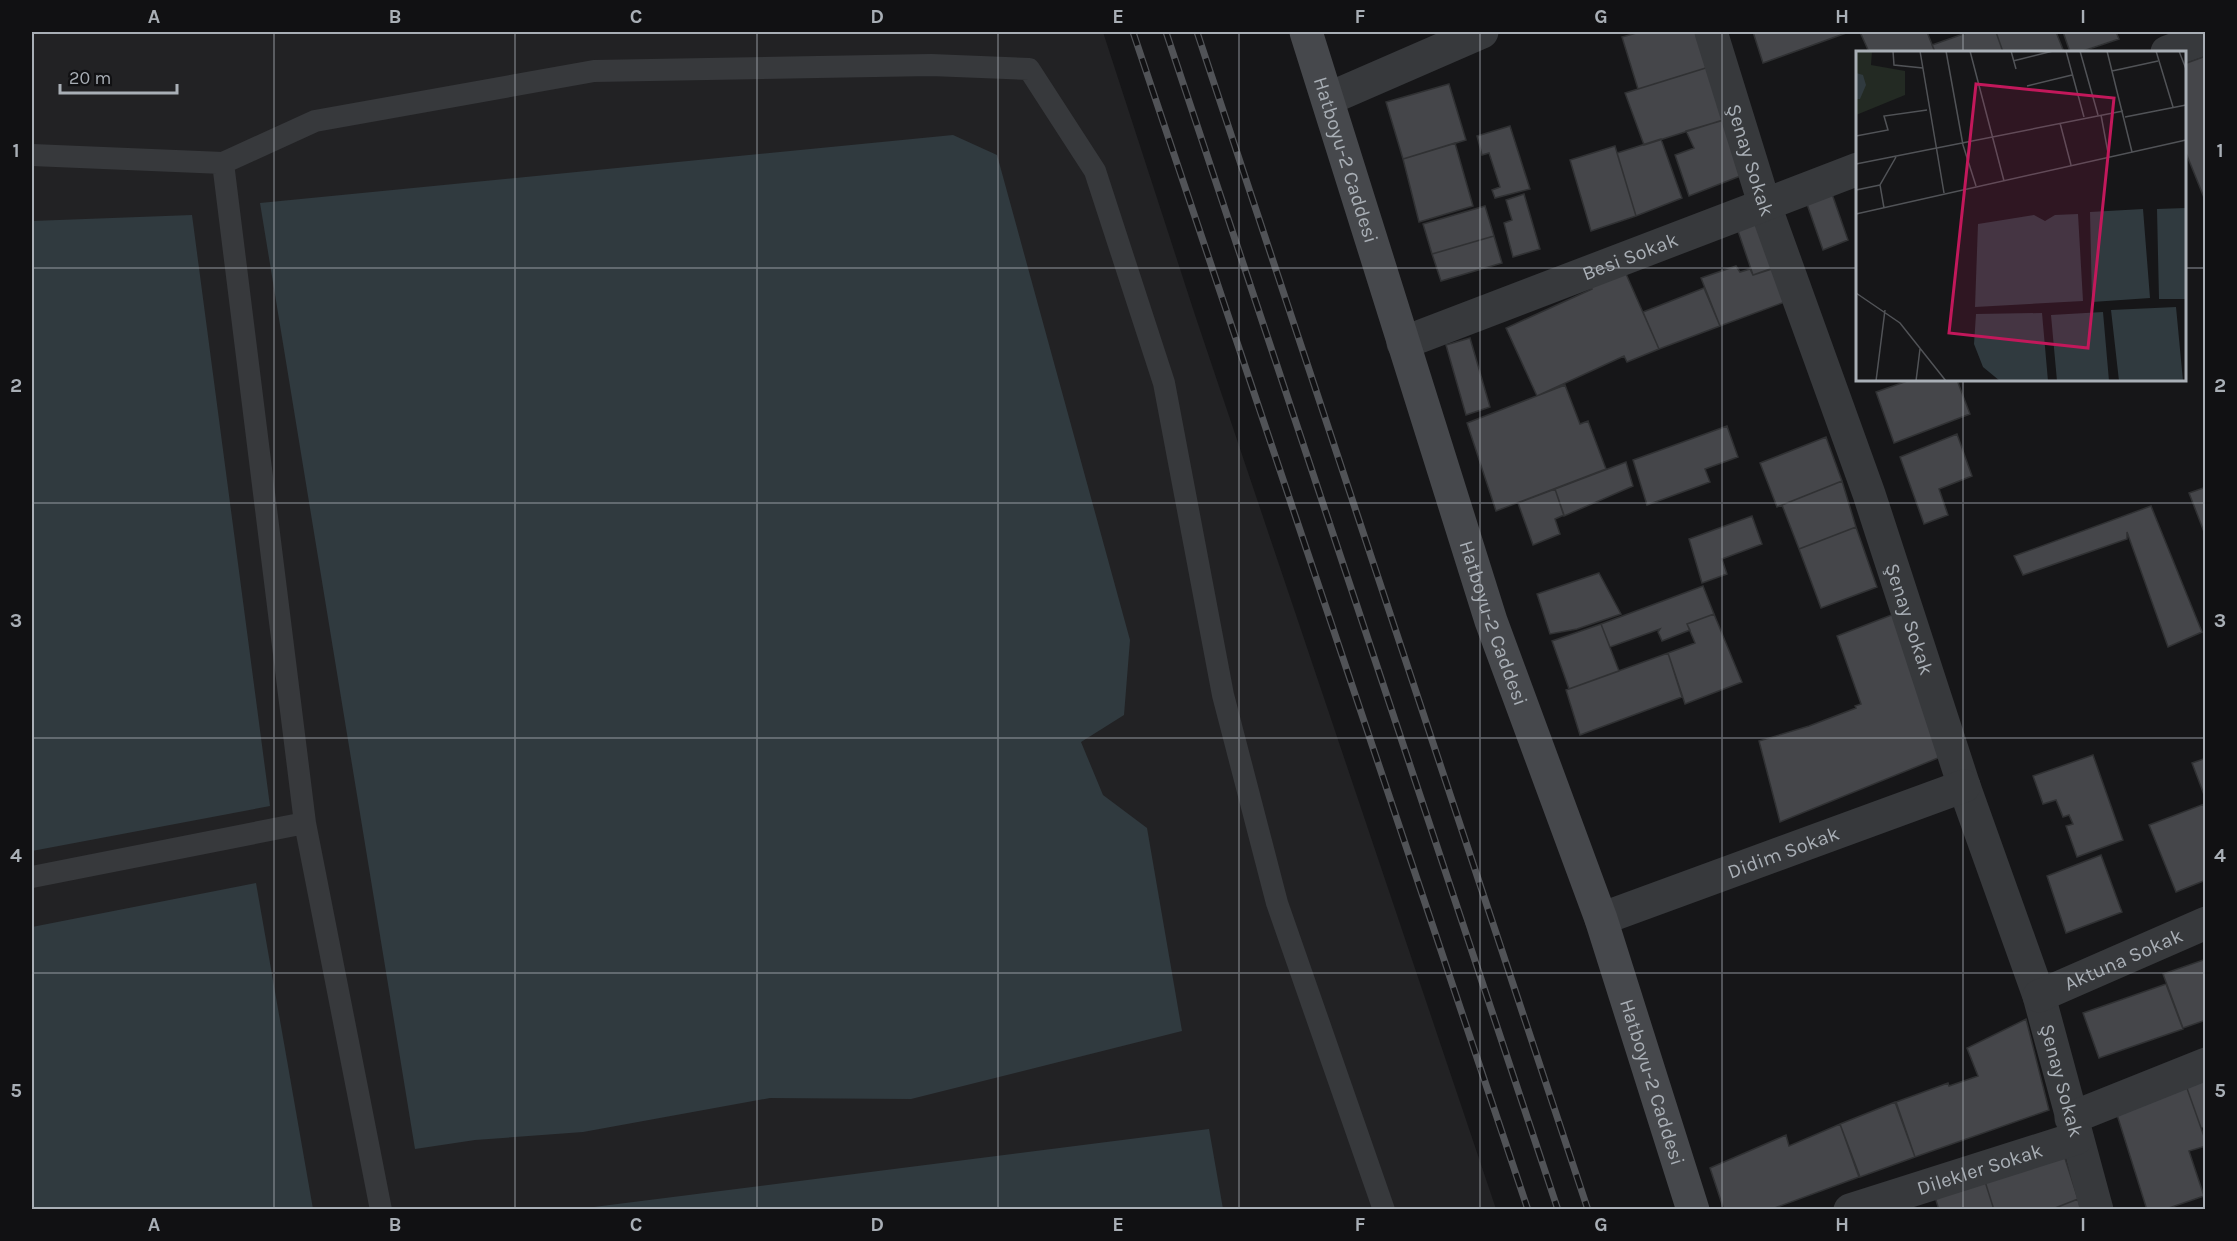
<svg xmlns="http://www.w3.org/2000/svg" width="2237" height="1241" font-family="Karla,sans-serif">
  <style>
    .built { fill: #222224 }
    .water { fill: #303a3f }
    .building { fill: #45464a; stroke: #303133; stroke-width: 1.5 }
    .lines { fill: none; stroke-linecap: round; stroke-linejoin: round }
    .service { stroke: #37393c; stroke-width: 22 }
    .minor { stroke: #37393c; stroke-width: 33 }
    .secondary { stroke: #46484c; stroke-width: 33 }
    .rail-casing { stroke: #515357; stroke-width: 7 }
    .rail { stroke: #111113; stroke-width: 4.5; stroke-dasharray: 14; stroke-linecap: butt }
    .grid { fill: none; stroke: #a9afb6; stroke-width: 1.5; stroke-opacity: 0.55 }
    .labels { text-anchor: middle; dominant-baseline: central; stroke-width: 4.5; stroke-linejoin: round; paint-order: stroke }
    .street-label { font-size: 20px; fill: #a9afb6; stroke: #111113 }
    .inset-road { fill: none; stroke: #515357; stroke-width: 1.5 }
    .view { fill: #c2185b; fill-opacity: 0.15; stroke: #c2185b; stroke-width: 3 }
    .inset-edge { fill: none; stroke: #a9afb6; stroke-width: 3 }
    .neatline { fill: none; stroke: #a9afb6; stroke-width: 2 }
    .grid-label { font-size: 20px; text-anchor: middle; font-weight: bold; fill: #a9afb6 }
  </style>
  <rect width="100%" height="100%" fill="#161618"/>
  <path class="built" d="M32 32H1103L1195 315 1496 1209H32Z"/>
  <path class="water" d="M953 135 997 155 1130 640 1124 715 1081 742 1103 795 1147 828 1182 1031 911 1099 770 1098 583 1132 475 1140 415 1149 260 203Z
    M192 215 270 806 32 851V221Z
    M256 883 313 1209H32V927Z
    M1209 1129 1223 1209H578Z"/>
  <path class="building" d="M1640 32H1696L1709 67 1638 89 1622 37Z
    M1753 32H1849L1763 63Z
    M1860 32H1927L1935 52H1869Z
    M1969 32H1996L2003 52H1935L1932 45Z
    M1996 32H2056L2064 52H2003Z
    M2063 32H2116L2119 39 2080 52H2070Z
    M2206 56V200H2205L2184 148V64Z
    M1709 67 1726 119 1644 145 1625 93Z
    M1449 84 1466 140 1403 159 1386 102Z
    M1724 120 1743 175 1689 196 1675 155 1694 148 1686 131Z
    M1510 126 1530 189 1495 198 1492 190 1500 187 1489 153 1482 155 1477 136Z
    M1661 139 1682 198 1636 216 1617 153Z
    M1455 143 1473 206 1419 222 1403 159Z
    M1615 146 1636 216 1591 231 1570 160Z
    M1831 191 1848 240 1823 250 1807 204Z
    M1524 194 1540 249 1513 257 1504 223 1512 220 1506 200Z
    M1485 206 1494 236 1432 254 1423 224Z
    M1757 223 1773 268 1753 275 1738 231Z
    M1494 236 1502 263 1441 281 1432 254Z
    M1736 266 1740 272 1750 269 1753 275 1778 267 1790 300 1720 326 1701 278Z
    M1623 267 1659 349 1627 362 1624 356 1537 396 1506 328 1592 289 1589 281Z
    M1704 288 1720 326 1659 349 1643 312Z
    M1470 338 1490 407 1466 415 1446 345Z
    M1910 380H1957L1970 414 1894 443 1876 392Z
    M1565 385 1580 424 1588 421 1606 469 1496 511 1467 423Z
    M1727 426 1738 457 1705 469 1710 482 1647 505 1633 460Z
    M1957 434 1972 476 1939 489 1948 515 1924 524 1900 457Z
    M1826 437 1842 481 1777 507 1760 463Z
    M1626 462 1633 486 1564 516 1555 489Z
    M1842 481 1856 527 1799 549 1782 505Z
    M2206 487V537L2189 493Z
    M1555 489 1564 515 1555 519 1560 534 1533 545 1518 503Z
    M2151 506 2202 632 2168 647 2127 532V539L2023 575 2014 556Z
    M1752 516 1762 544 1722 559 1727 574 1702 583 1689 539Z
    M1856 527 1877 587 1821 608 1799 549Z
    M1599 573 1621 614 1577 629 1550 634 1537 594Z
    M1703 586 1714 614 1687 624 1690 630 1662 641 1658 632 1660 629 1610 647 1601 624Z
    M1714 614 1742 682 1685 704 1668 653 1695 643 1687 624Z
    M1894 614 1943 756 1780 822 1759 741 1809 726 1856 708 1855 706 1861 704 1837 636Z
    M1601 624 1619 671 1569 689 1552 641Z
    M1668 653 1682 697 1580 735 1566 690Z
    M2093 755 2123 840 2077 857 2066 826 2073 824 2069 815 2063 817 2056 800 2043 804 2033 776Z
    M2206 758V800L2192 763Z
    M2204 804 2206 880 2176 892 2149 825Z
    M2101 855 2122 912 2066 933 2047 876Z
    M2206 959V1020L2183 1028 2163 974Z
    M2166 984 2183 1029 2099 1058 2083 1013Z
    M2026 1019 2049 1110 1915 1157 1896 1102 1948 1083 1949 1086 1978 1076 1967 1048Z
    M2206 1069V1127L2201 1128 2183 1077Z
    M2183 1077 2206 1142V1146L2189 1151 2204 1196 2163 1210H2147L2113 1102Z
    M1895 1102 1915 1157 1860 1177 1840 1124Z
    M1840 1124 1859 1177 1769 1210H1724L1710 1168 1786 1135 1789 1146Z
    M2062 1149 2078 1199 2050 1210H1994L1983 1175Z
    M1983 1175 1994 1210H1939L1934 1194Z
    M2078 1199 2081 1210H2050Z"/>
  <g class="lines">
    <path class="service" d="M32 155 223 163 315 121 594 71 931 65 1029 69 1095 171 1164 383 1223 695 1277 903 1384 1210
      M223 163 305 823 381 1210
      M32 877 305 823"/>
    <g class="minor">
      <path id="s1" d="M1711 32 1764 203 1869 494 1964 786 2039 996 2097 1210"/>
      <path d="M2167 52 2206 38"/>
      <path d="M1328 99 1482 32"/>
      <path id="s2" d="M1403 343 1858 169"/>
      <path id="s3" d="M1601 919 1964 786"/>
      <path id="s4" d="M2039 996 2206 923"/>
      <path d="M2071 1118 2206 1064"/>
      <path id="s5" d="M1850 1210 2077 1138"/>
    </g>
    <path class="secondary" id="s6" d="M1306 32 1491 621 1601 919 1693 1210"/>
    <g class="rail-casing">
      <path id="rail" d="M1133 32 1528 1210
        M1166 32 1558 1210
        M1197 32 1588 1210"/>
    </g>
    <use href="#rail" class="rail"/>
  </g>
  <path class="grid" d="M274 32V1210M515 32V1210M757 32V1210M998 32V1210M1239 32V1210M1480 32V1210M1722 32V1210M1963 32V52M32 268H1858M2184 268H2206M1963 380V1210M32 503H2206M32 738H2206M32 973H2206"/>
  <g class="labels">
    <g class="street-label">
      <text stroke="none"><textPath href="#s6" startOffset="134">Hatboyu-2 Caddesi</textPath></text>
      <text stroke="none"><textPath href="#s1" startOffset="134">Şenay Sokak</textPath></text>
      <text stroke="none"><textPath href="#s2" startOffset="243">Besi Sokak</textPath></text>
      <text stroke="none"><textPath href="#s1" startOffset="620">Şenay Sokak</textPath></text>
      <text stroke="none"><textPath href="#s6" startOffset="620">Hatboyu-2 Caddesi</textPath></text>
      <text stroke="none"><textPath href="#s3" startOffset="194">Didim Sokak</textPath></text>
      <text stroke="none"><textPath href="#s4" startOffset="92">Aktuna Sokak</textPath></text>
      <text stroke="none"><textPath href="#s1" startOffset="1106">Şenay Sokak</textPath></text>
      <text stroke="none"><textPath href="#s6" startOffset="1106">Hatboyu-2 Caddesi</textPath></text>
      <text stroke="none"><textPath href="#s5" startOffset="136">Dilekler Sokak</textPath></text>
    </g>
  </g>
  <g transform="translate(1856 51)">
    <rect width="330" height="330" fill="#161618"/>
    <path d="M0 0H16L15 14 49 20V44L0 64Z" fill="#232a23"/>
    <path d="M0 22 7 24 10 34 4 48H0ZM330 157V248H303L301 158ZM287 158 294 247 236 251 234 161ZM222 163 227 250 119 256 122 173 178 164 189 170 199 164ZM320 256 327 330H263L255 259ZM247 261 253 330H201L195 264ZM186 262 192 330H144L127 316 118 293 120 263Z" fill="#303a3f"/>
    <path class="inset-road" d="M37 0 38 14 67 17M64 0 88 142M90 0 107 94 120 135M114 0 148 130M155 0 160 18M210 0 228 66M224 0 242 64M251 0 276 101M300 0 317 56M323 0 330 18M157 10 197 0M256 20 302 10M171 35 216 24M245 64 253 107M269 66 330 54M204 72 215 114M0 85 32 79 28 65 71 59M0 113 267 60M0 139 24 134M28 157 24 134 40 106M0 163 330 89M0 242 44 272 90 330M20 330 29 259M60 330 64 298"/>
    <path class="view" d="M120 33 258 47 232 297 93 282Z"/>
    <rect width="330" height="330" class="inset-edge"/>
  </g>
  <rect width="2237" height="1241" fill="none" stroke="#111113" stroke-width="66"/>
  <path d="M60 84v9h117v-9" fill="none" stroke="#a9afb6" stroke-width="3"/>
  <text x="69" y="84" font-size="18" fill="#a9afb6" stroke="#111113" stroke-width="4.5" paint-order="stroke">20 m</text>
  <rect x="33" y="33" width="2171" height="1175" class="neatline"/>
  <g class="grid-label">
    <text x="154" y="23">A</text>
    <text x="395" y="23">B</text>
    <text x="636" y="23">C</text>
    <text x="877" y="23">D</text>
    <text x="1118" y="23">E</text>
    <text x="1360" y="23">F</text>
    <text x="1601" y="23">G</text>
    <text x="1842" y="23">H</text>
    <text x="2083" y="23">I</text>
    <text x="16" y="157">1</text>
    <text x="2220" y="157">1</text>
    <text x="16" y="392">2</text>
    <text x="2220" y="392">2</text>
    <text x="16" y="627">3</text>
    <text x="2220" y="627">3</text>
    <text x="16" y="862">4</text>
    <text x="2220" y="862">4</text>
    <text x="16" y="1097">5</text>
    <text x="2220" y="1097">5</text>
    <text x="154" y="1231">A</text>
    <text x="395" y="1231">B</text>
    <text x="636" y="1231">C</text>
    <text x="877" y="1231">D</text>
    <text x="1118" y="1231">E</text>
    <text x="1360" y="1231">F</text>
    <text x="1601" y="1231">G</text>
    <text x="1842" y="1231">H</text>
    <text x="2083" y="1231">I</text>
  </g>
</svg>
